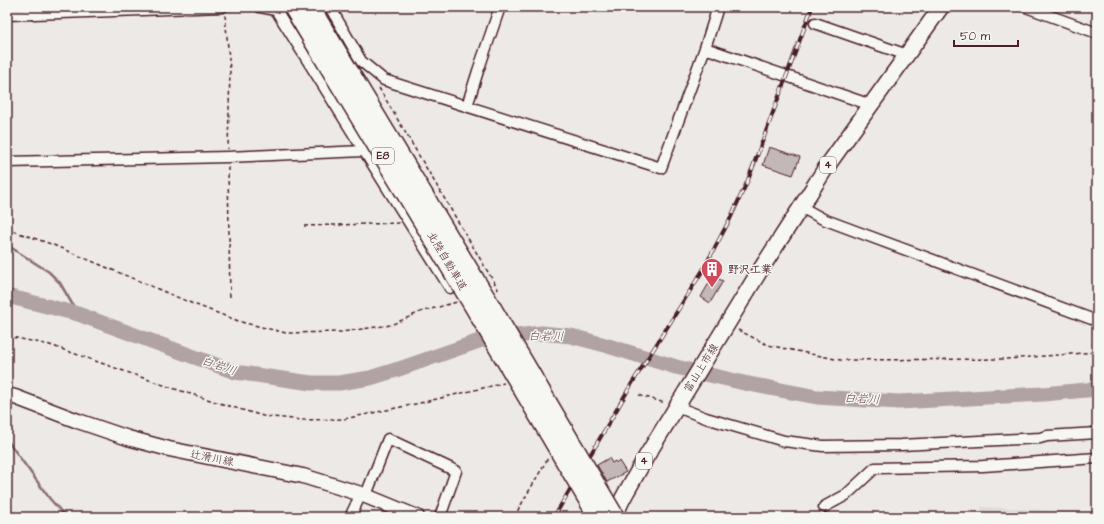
<svg xmlns="http://www.w3.org/2000/svg" width="1104" height="524" font-family="'Architects Daughter','Klee One',sans-serif">
  <style>
    .built { fill: #e0dad8 }
    .lines { fill: none; stroke-linecap: round; stroke-linejoin: round }
    .stream { stroke: #886e73; stroke-width: 2.5 }
    .river { stroke: #b1a2a3; stroke-width: 15 }
    .building { fill: #c4b7b7; stroke: #4a1f2b }
    .minor-casing { stroke: #4a1f2b; stroke-width: 13 }
    .secondary-casing { stroke: #4a1f2b; stroke-width: 17 }
    .primary-casing { stroke: #4a1f2b; stroke-width: 18 }
    .path { stroke: #4a1f2b; stroke-width: 1.5; stroke-dasharray: 4 3; stroke-linecap: butt }
    .minor { stroke: #f6f6f2; stroke-width: 10 }
    .secondary { stroke: #f6f6f2; stroke-width: 14 }
    .primary { stroke: #f6f6f2; stroke-width: 15 }
    .rail-casing { stroke: #4a1f2b; stroke-width: 4 }
    .rail { stroke: #f6f6f2; stroke-width: 2.5; stroke-dasharray: 8; stroke-linecap: butt }
    .motorway-bridge-casing { stroke: #4a1f2b; stroke-width: 21; stroke-linecap: butt }
    .motorway-bridge { stroke: #f6f6f2; stroke-width: 18 }
    .labels { text-anchor: middle; dominant-baseline: central; stroke-width: 3; stroke-linejoin: round; paint-order: stroke }
    .shield { fill: #f6f6f2; stroke: #7e6067; stroke-width: 1 }
    .shield-label { font-size: 10px; font-weight: bold; fill: #4a1f2b }
    .street-label { font-size: 11px; fill: #4a1f2b; stroke: #f6f6f2 }
    .poi-label { font-size: 11px; font-weight: bold; fill: #4a1f2b; stroke: #f6f6f2; text-anchor: start }
    .water-label { font-size: 12px; font-style: italic; fill: #6e4d55; stroke: #f6f6f2 }
  </style>
  <rect width="100%" height="100%" fill="#ece9e6"/>
  <filter id="ink" filterUnits="userSpaceOnUse"><feTurbulence type="fractalNoise" baseFrequency=".025" numOctaves="2"/><feDisplacementMap in="SourceGraphic" scale="8" xChannelSelector="R" yChannelSelector="G"/><feConvolveMatrix kernelMatrix="1 2 1 2 8 2 1 2 1" color-interpolation-filters="sRGB"/></filter>
  <g filter="url(#ink)">
    <path class="built" d="M981 507 1080 512 1079 517H981Z"/>
    <g class="lines">
      <path class="stream" d="M7 245 49 272 60 283 78 314
        M7 440 50 499 66 517"/>
      <path class="river" d="M7 296 78 314 235 372 311 383H339L370 378 399 369 482 340 542 333 571 336 605 345 676 367 744 383 817 397 899 402 1043 394 1097 389"/>
    </g>
    <path class="building" d="M769 147 800 157 793 175 763 165Z
      M713 276 723 281 710 303 701 297Z
      M609 458 612 463 615 461 617 463 619 461 626 472 607 482 597 465Z"/>
    <g class="lines">
      <g class="minor-casing">
        <path id="minor" d="M260 7 276 10 289 7
          M330 7 361 61 384 80 661 168 705 48 718 7
          M1026 7 1097 33
          M276 10 450 288
          M7 15 222 7
          M815 23 907 55
          M705 48 871 105
          M467 106 478 71 500 7
          M7 162 228 157 364 151
          M801 207 823 219 1097 321
          M677 407 706 418 784 441 823 446 901 445 1040 438 1047 436 1097 433
          M366 495 388 439 456 471 440 517
          M824 507 846 495 875 468 983 466 1097 458
          M350 517 361 494"/>
      </g>
      <g class="secondary-casing">
        <path id="secondary" d="M7 395 15 397 78 421 128 438 169 449 303 476 361 494 417 517"/>
      </g>
      <g class="primary-casing">
        <path id="primary" d="M614 517 623 498 646 457 759 272 801 207 825 169 941 7"/>
      </g>
      <path class="path" d="M225 15 230 70 228 149
        M379 88 498 289 497 290
        M228 167 230 300
        M304 226 399 223
        M7 229 51 244 191 303 241 322 286 333 341 332 391 325 420 312 457 302
        M738 330 768 345 840 360 1006 359 1097 352
        M7 336 50 345 172 388 229 406 263 416 303 420 344 419 420 403 504 383
        M639 395 665 403
        M514 517 548 458"/>
      <use href="#minor" class="minor"/>
      <use href="#secondary" class="secondary"/>
      <use href="#primary" class="primary"/>
      <g class="rail-casing">
        <path id="rail" d="M554 517 631 385 703 270 730 219 748 180 812 7"/>
      </g>
      <use href="#rail" class="rail"/>
      <g class="motorway-bridge-casing">
        <path id="motorway-bridge" d="M293 7 473 305 598 517
          M310 7 486 298 615 517"/>
      </g>
      <use href="#motorway-bridge" class="motorway-bridge"/>
    </g>
  </g>
  <defs>
    <g id="building-pin" transform="scale(1.15)"><path d="M0 17L-7.5 6A9.5 9.5 0 1 1 7.5 6Z" fill="#d1495b" stroke="#f6f6f2"/><path d="M-4-6H4V6H1V3H-1V6H-4ZM-2.5-4.3h1.7v1.8h-1.7ZM.8-4.3h1.7v1.8H.8ZM-2.5-1h1.7V.8h-1.7ZM.8-1h1.7V.8H.8Z" fill="#fff"/></g>
  </defs>
  <g fill-rule="evenodd">
    <use href="#building-pin" x="712" y="269"/>
  </g>
  <g class="labels">
    <g class="shield">
      <rect x="372" y="148" width="22" height="16" rx="3"/>
      <rect x="820" y="157" width="16" height="16" rx="3"/>
      <rect x="636" y="453" width="16" height="16" rx="3"/>
    </g>
    <g class="shield-label">
      <text x="383" y="156">E8</text>
      <text x="828" y="165">4</text>
      <text x="644" y="461">4</text>
    </g>
    <g class="street-label">
      <text transform="translate(447 261) rotate(59)">北陸自動車道</text>
      <text transform="translate(701 368) rotate(-58)">富山上市線</text>
      <text transform="translate(212 458) rotate(11)">辻滑川線</text>
    </g>
    <g class="poi-label">
      <text x="728" y="269">野沢工業</text>
    </g>
    <g class="water-label">
      <text x="546" y="336">白岩川</text>
      <text transform="translate(219 366) rotate(19)">白岩川</text>
      <text transform="translate(862 399) rotate(3)">白岩川</text>
    </g>
  </g>
  <rect width="1104" height="524" fill="none" stroke="#f6f6f2" stroke-width="24"/>
  <rect x="12" y="12" width="1080" height="500" fill="none" stroke="#4a1f2b" stroke-width="1.5" filter="url(#ink)"/>
  <path d="M954 40v6h64v-6" fill="none" stroke="#4a1f2b" stroke-width="2"/>
  <text x="960" y="40" font-size="12" fill="#4a1f2b" stroke="#f6f6f2" stroke-width="3" paint-order="stroke">50 m</text>
</svg>
